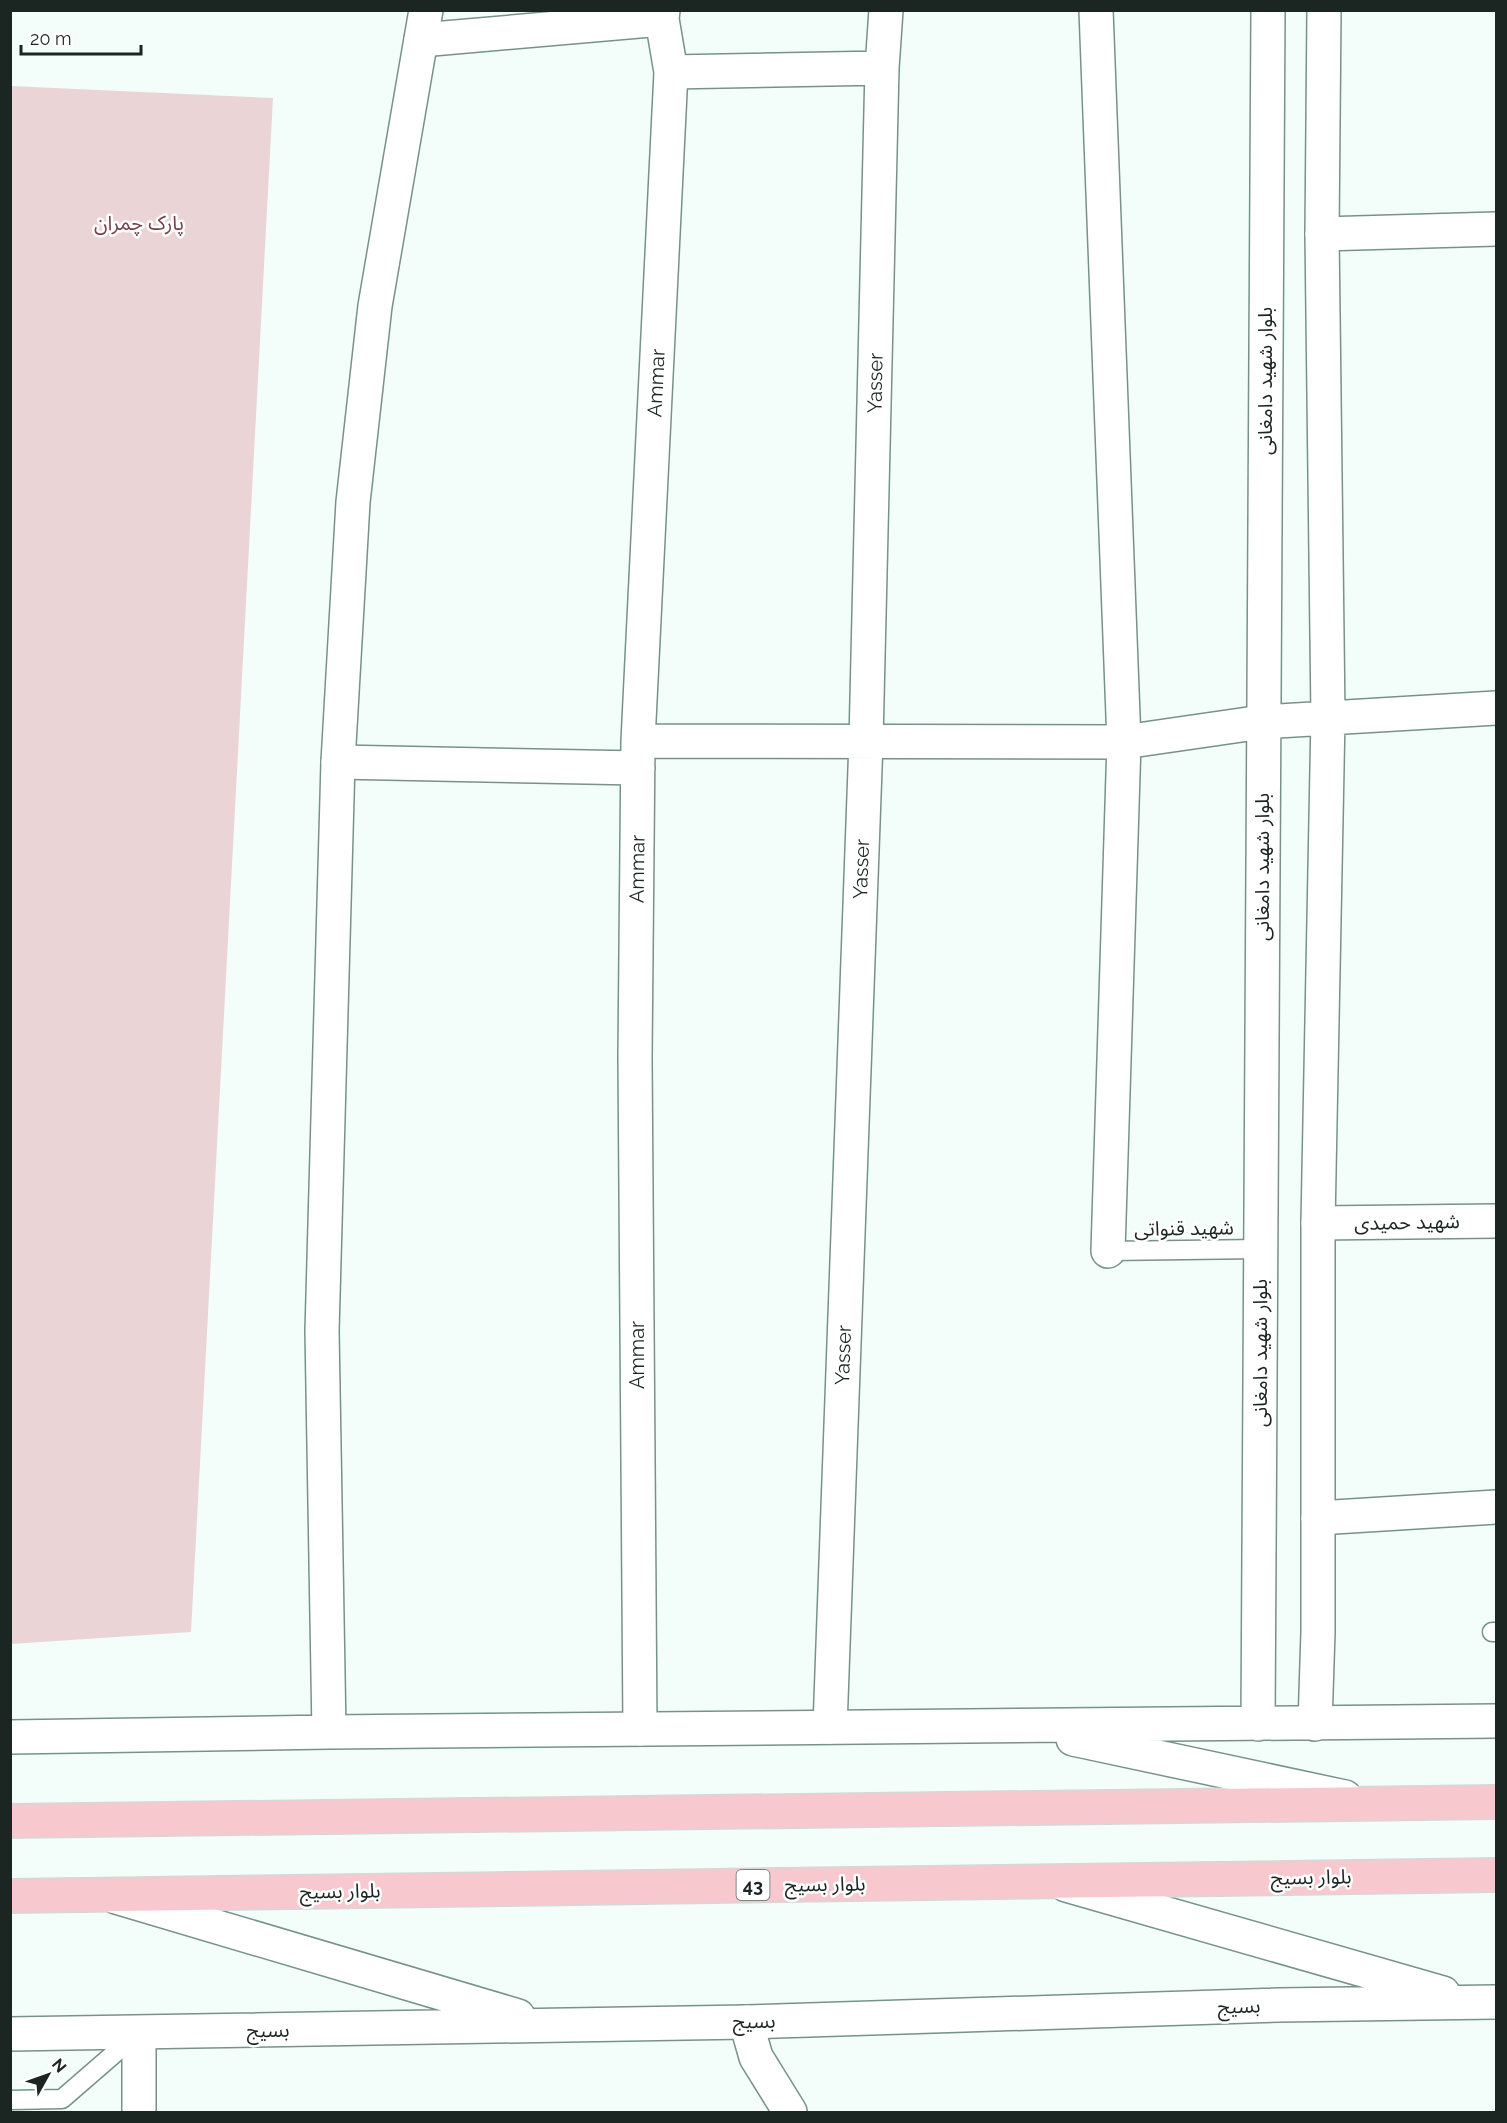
<svg xmlns="http://www.w3.org/2000/svg" width="1507" height="2123" font-family="Raleway,'Noto Sans Arabic',sans-serif">
  <style>
    .green { fill: #ebd4d6 }
    .lines { fill: none; stroke-linecap: round; stroke-linejoin: round }
    .lane-casing { stroke: #77928a; stroke-width: 21 }
    .street-casing { stroke: #77928a; stroke-width: 36 }
    .secondary-casing { stroke: #77928a; stroke-width: 36 }
    .primary-casing { stroke: #d6d8d7; stroke-width: 36 }
    .lane { stroke: #fff; stroke-width: 18 }
    .street { stroke: #fff; stroke-width: 33 }
    .secondary { stroke: #fff; stroke-width: 33 }
    .primary { stroke: #f7c8cd; stroke-width: 33 }
    .labels { text-anchor: middle; dominant-baseline: central; stroke-width: 5; stroke-linejoin: round; paint-order: stroke }
    .shield { fill: #fff; stroke: #5f6664; stroke-width: 1.5 }
    .shield-label { font-size: 18px; font-weight: bold; fill: #1b2522 }
    .park-label { font-size: 20px; fill: #764249; stroke: #fff }
    .street-label { font-size: 20px; fill: #1b2522; stroke: #fff }
  </style>
  <rect width="100%" height="100%" fill="#f3fefb"/>
  <path class="green" d="M11 86 273 98 191 1632 11 1644Z"/>
  <g class="lines">
    <g class="lane-casing">
      <path id="lane" d="M1108 1251 1260 1249
        M1492 1632H1496
        M10 2100 62 2099 137 2034"/>
    </g>
    <g class="street-casing">
      <path id="street" d="M1096 10 1124 742 1108 1251
        M421 40 662 19
        M671 72 882 68
        M1322 234 1496 229
        M638 741 1124 742 1262 722
        M338 762 638 768
        M1318 1223 1496 1221
        M1318 1518 1496 1507
        M830 1727 866 741 882 68 886 10
        M640 1729 635 1057 638 741 671 72 662 19 663 10
        M746 2022 756 2057 790 2112
        M139 2033V2112"/>
    </g>
    <g class="secondary-casing">
      <path id="secondary" d="M1262 722 1496 708
        M1258 1724 1268 10
        M1315 1724 1318 1632V1223L1328 717 1322 234 1324 10
        M329 1732 322 1331 338 762 353 502 375 306 426 10
        M10 1737 329 1732 1496 1721
        M1073 1739 1345 1797
        M1066 1885 1443 1993
        M116 1897 518 2016
        M10 2034 746 2022 1279 2005 1496 2002"/>
    </g>
    <g class="primary-casing">
      <path id="primary" d="M10 1821 1496 1802
        M10 1896 1496 1875"/>
    </g>
    <use href="#lane" class="lane"/>
    <use href="#street" class="street"/>
    <use href="#secondary" class="secondary"/>
    <use href="#primary" class="primary"/>
  </g>
  <g class="labels">
    <rect class="shield" x="736.5" y="1870" width="33" height="30" rx="4.5"/>
    <g class="shield-label">
      <text x="753" y="1885">43</text>
    </g>
    <g class="park-label">
      <text x="139" y="223">پارک چمران</text>
    </g>
    <g class="street-label">
      <text transform="translate(1265 381) rotate(-90)">بلوار شهید دامغانی</text>
      <text transform="translate(656 383) rotate(-87)">Ammar</text>
      <text transform="translate(875 383) rotate(-89)">Yasser</text>
      <text transform="translate(1262 867) rotate(-90)">بلوار شهید دامغانی</text>
      <text transform="translate(637 869) rotate(-89)">Ammar</text>
      <text transform="translate(861 869) rotate(-88)">Yasser</text>
      <text transform="translate(1407 1222) rotate(-1)">شهید حمیدی</text>
      <text transform="translate(1184 1228) rotate(-1)">شهید قنواتی</text>
      <text transform="translate(1260 1353) rotate(-90)">بلوار شهید دامغانی</text>
      <text transform="translate(637 1355) rotate(-90)">Ammar</text>
      <text transform="translate(843 1355) rotate(-88)">Yasser</text>
      <text transform="translate(1311 1877) rotate(-1)">بلوار بسیج</text>
      <text transform="translate(825 1884) rotate(-1)">بلوار بسیج</text>
      <text transform="translate(340 1891) rotate(-1)">بلوار بسیج</text>
      <text transform="translate(1239 2006) rotate(-2)">بسیج</text>
      <text transform="translate(754 2021) rotate(-1)">بسیج</text>
      <text transform="translate(268 2030) rotate(-1)">بسیج</text>
    </g>
  </g>
  <rect width="1507" height="2123" fill="none" stroke="#1b2522" stroke-width="24"/>
  <g transform="translate(48 2075) rotate(50)" stroke="#ffffff" stroke-width="4.5" paint-order="stroke">
  <path d="M0-4.5L10 22L0 15L-10 22Z" fill="#1b2522"/>
  <text y="-9" font-size="16" font-weight="bold" text-anchor="middle" fill="#1b2522">N</text>
  </g>
  <path d="M21 45v9h120v-9" fill="none" stroke="#1b2522" stroke-width="3"/>
  <text x="30" y="45" font-size="18" fill="#1b2522" stroke="#ffffff" stroke-width="4.5" paint-order="stroke">20 m</text>
</svg>
